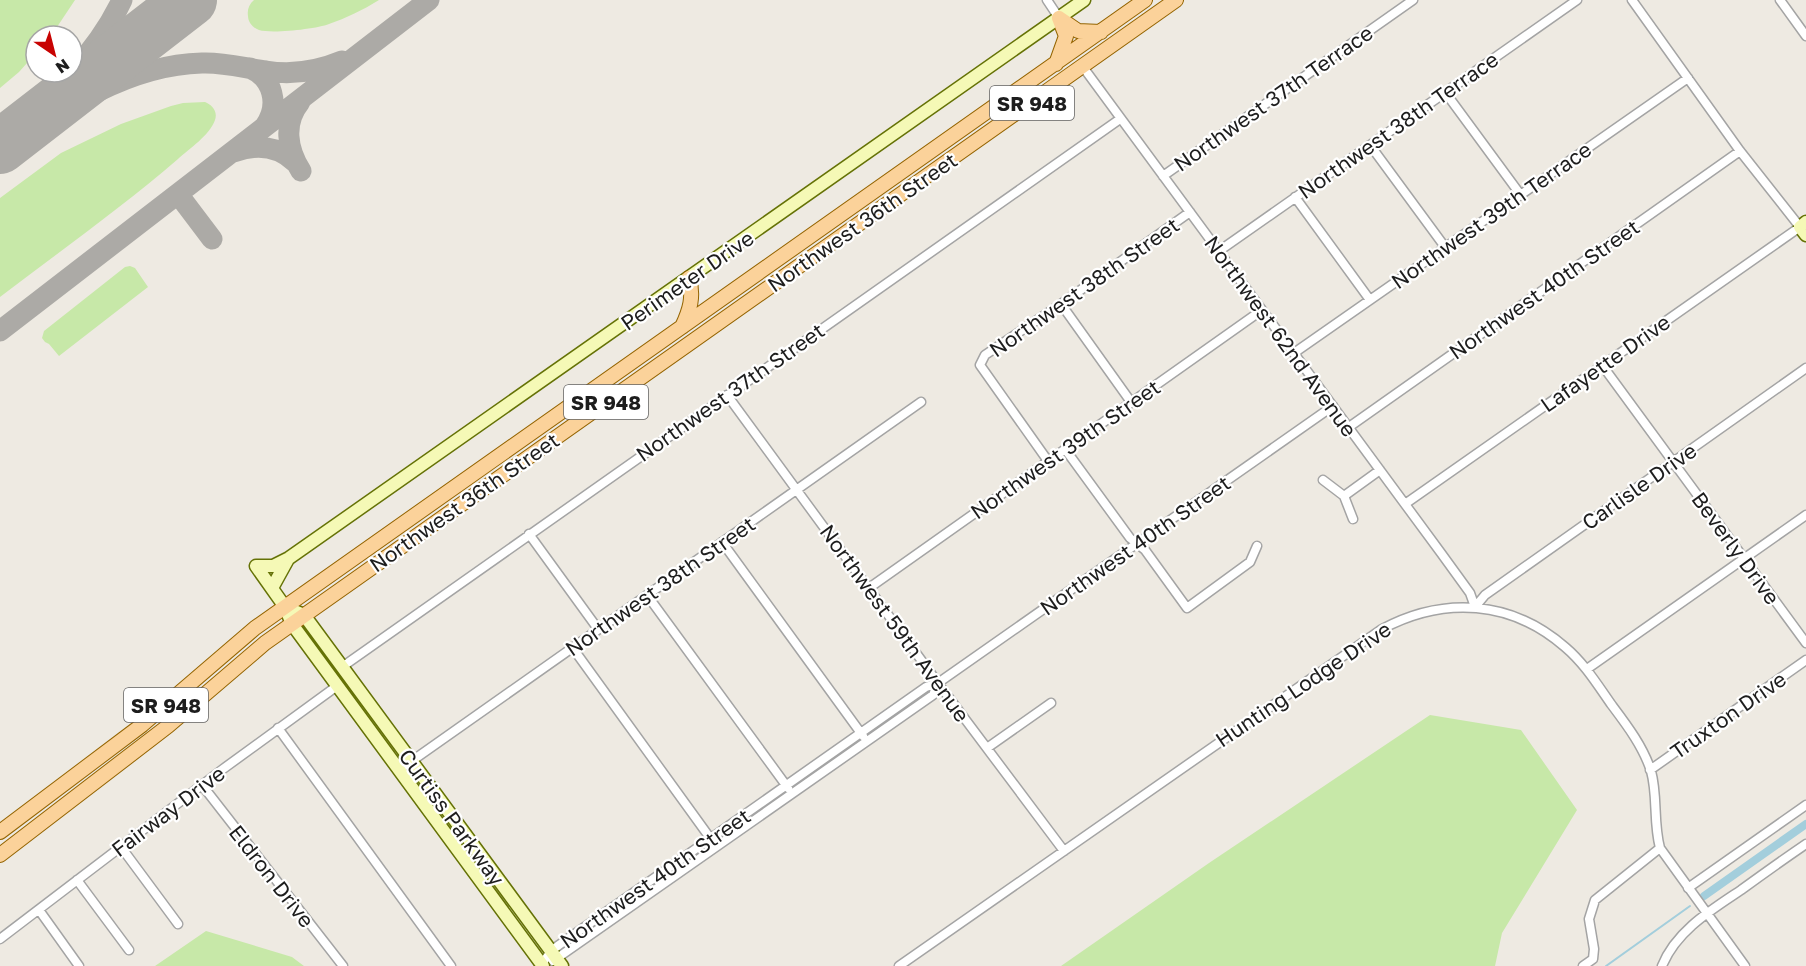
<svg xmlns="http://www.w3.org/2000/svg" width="1806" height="966" font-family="'Golos Text',sans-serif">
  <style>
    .grass { fill: #c7e8a8 }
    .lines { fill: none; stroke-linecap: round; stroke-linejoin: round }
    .stream { stroke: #a3cedc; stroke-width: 2 }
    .canal { stroke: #a3cedc; stroke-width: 8 }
    .taxiway { stroke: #acaaa6; stroke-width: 21 }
    .runway { stroke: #acaaa6; stroke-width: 54 }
    .street-casing { stroke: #a4a4a4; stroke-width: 11 }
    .secondary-casing { stroke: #657206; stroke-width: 15 }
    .primary-casing { stroke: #946401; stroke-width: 16 }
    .street { stroke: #fff; stroke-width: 8 }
    .secondary { stroke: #f5f9b6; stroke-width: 12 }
    .primary { stroke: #fbd29a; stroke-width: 14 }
    .labels { text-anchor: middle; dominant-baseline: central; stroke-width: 4.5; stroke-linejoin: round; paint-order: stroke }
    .shield { fill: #fff; stroke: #616161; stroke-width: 1.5 }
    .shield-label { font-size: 20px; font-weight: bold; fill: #1d1d1d }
    .street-label { font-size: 21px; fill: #1d1d1d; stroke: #fff }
  </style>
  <rect width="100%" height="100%" fill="#eeeae2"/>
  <path class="grass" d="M0 0H75L51 36H36V53L19 72 0 88Z
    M254 0H379C363 10 346 18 329 24 316 29 272 34 259 30 253 28 248 22 248 16 247 10 249 4 254 0Z
    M205 102C212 105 218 111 215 120 210 135 189 149 178 159 121 208 59 252 0 297V198L61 153 121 124 171 106 183 103Z
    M130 266 135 268 148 287 59 356 49 344 45 342 42 338 44 331 125 267Z
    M1430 715 1521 730 1577 810 1502 933 1495 966H1061L1209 863Z
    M206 931 292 957 304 966H155Z"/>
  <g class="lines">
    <path class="stream" d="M1606 966 1690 906"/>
    <path class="canal" d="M1704 896 1806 824"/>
    <path class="taxiway" d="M250 68C273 78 280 105 265 126
      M300 102C283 123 287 149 301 171
      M7 134C53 94 96 55 122 0
      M234 152C256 144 278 146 295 162
      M0 153C61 111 125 65 202 63 224 62 244 68 266 71 291 75 318 71 342 61
      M178 194 212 239
      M0 331 429 0"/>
    <path class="runway" d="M0 147 190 0"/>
    <g class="street-casing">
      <path id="street" d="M1047 0 1059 18
        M1780 0 1806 36
        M1083 67 1441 553 1470 593 1475 607 1485 595 1806 368
        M1445 92 1520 194
        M1370 145 1445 247
        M1163 176 1413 0
        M1295 197 1370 300
        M1219 251 1577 0
        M1061 304 1131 402
        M1294 353 1688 78
        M1602 365 1806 643
        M727 395 938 683 1064 851
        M1349 427 1740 151
        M1065 449 1130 538 1145 550 1187 608 1250 562 1257 546
        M1048 461 980 365 985 355 1061 304 1190 212
        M1323 480 1344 496 1353 519
        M1344 496 1380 470
        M1405 504 1800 227 1740 151 1632 0
        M529 534 598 629
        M722 542 863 736
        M869 588 1262 310
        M647 595 788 788
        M572 647 713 842
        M342 667 1120 119
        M1587 669 1806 515
        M278 728 451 966
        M987 748 1051 703
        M399 770 921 402
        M1650 770 1806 660
        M202 785 343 966
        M121 847 178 924
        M77 880 129 950
        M1688 888 1806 805
        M39 910 79 966
        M0 939 223 769 337 686
        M553 961 933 695 938 683
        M542 964 551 951 559 945 926 687 938 683 1333 406
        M899 966 1382 629C1444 596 1511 600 1565 647 1584 663 1597 684 1611 704 1626 724 1643 746 1651 771 1658 796 1653 822 1660 848L1745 966
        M1583 966 1593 959 1594 949 1589 919 1595 900 1660 848
        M1662 966C1676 931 1711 910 1741 890 1763 874 1784 859 1806 844"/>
    </g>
    <g class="secondary-casing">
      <path id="secondary" d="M1806 222 1800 227 1806 235
        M256 566H273L289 558 1084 0
        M256 566 285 607 292 624 543 966
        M272 588 288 559
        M285 607 304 615 562 966"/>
    </g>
    <g class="primary-casing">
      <path id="primary" d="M1059 18 1078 31 1101 32
        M1056 64 1066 36 1059 18
        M682 327C690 310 694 297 689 278
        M0 832 142 725 255 628 1145 0
        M0 855 168 726 265 643 1176 0"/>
    </g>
    <use href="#street" class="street"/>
    <use href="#secondary" class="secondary"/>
    <use href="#primary" class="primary"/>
  </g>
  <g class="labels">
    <g class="shield">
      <rect x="990" y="86" width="84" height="34" rx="4.5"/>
      <rect x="564" y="385" width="84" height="34" rx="4.5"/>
      <rect x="124" y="688" width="84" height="34" rx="4.5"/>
    </g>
    <g class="shield-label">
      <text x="1032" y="103">SR 948</text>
      <text x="606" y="402">SR 948</text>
      <text x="166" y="705">SR 948</text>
    </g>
    <g class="street-label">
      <text transform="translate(1273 98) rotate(-35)">Northwest 37th Terrace</text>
      <text transform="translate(1398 125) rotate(-35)">Northwest 38th Terrace</text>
      <text transform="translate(1491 215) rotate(-35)">Northwest 39th Terrace</text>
      <text transform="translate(862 222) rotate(-35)">Northwest 36th Street</text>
      <text transform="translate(687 280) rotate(-35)">Perimeter Drive</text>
      <text transform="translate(1084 287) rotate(-35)">Northwest 38th Street</text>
      <text transform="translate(1544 289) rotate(-35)">Northwest 40th Street</text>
      <text transform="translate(1281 336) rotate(54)">Northwest 62nd Avenue</text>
      <text transform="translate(1605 363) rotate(-35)">Lafayette Drive</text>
      <text transform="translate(730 392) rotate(-35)">Northwest 37th Street</text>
      <text transform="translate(1065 449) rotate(-35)">Northwest 39th Street</text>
      <text transform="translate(1639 486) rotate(-35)">Carlisle Drive</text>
      <text transform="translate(464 502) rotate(-35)">Northwest 36th Street</text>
      <text transform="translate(1135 545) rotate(-35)">Northwest 40th Street</text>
      <text transform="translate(1736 548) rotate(54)">Beverly Drive</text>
      <text transform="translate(660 586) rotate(-35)">Northwest 38th Street</text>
      <text transform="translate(895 623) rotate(54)">Northwest 59th Avenue</text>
      <text transform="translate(1303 684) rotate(-34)">Hunting Lodge Drive</text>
      <text transform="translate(1728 715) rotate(-35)">Truxton Drive</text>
      <text transform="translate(168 811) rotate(-37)">Fairway Drive</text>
      <text transform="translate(452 817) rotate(54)">Curtiss Parkway</text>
      <text transform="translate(272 876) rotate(52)">Eldron Drive</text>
      <text transform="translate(655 878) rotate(-35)">Northwest 40th Street</text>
    </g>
  </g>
  <g transform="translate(54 54) rotate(145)"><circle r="28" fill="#ffffff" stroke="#a5a5a5" stroke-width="1.5"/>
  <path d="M0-4.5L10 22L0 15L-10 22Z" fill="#c80302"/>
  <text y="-9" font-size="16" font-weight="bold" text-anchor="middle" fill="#1d1d1d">N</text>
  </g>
</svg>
